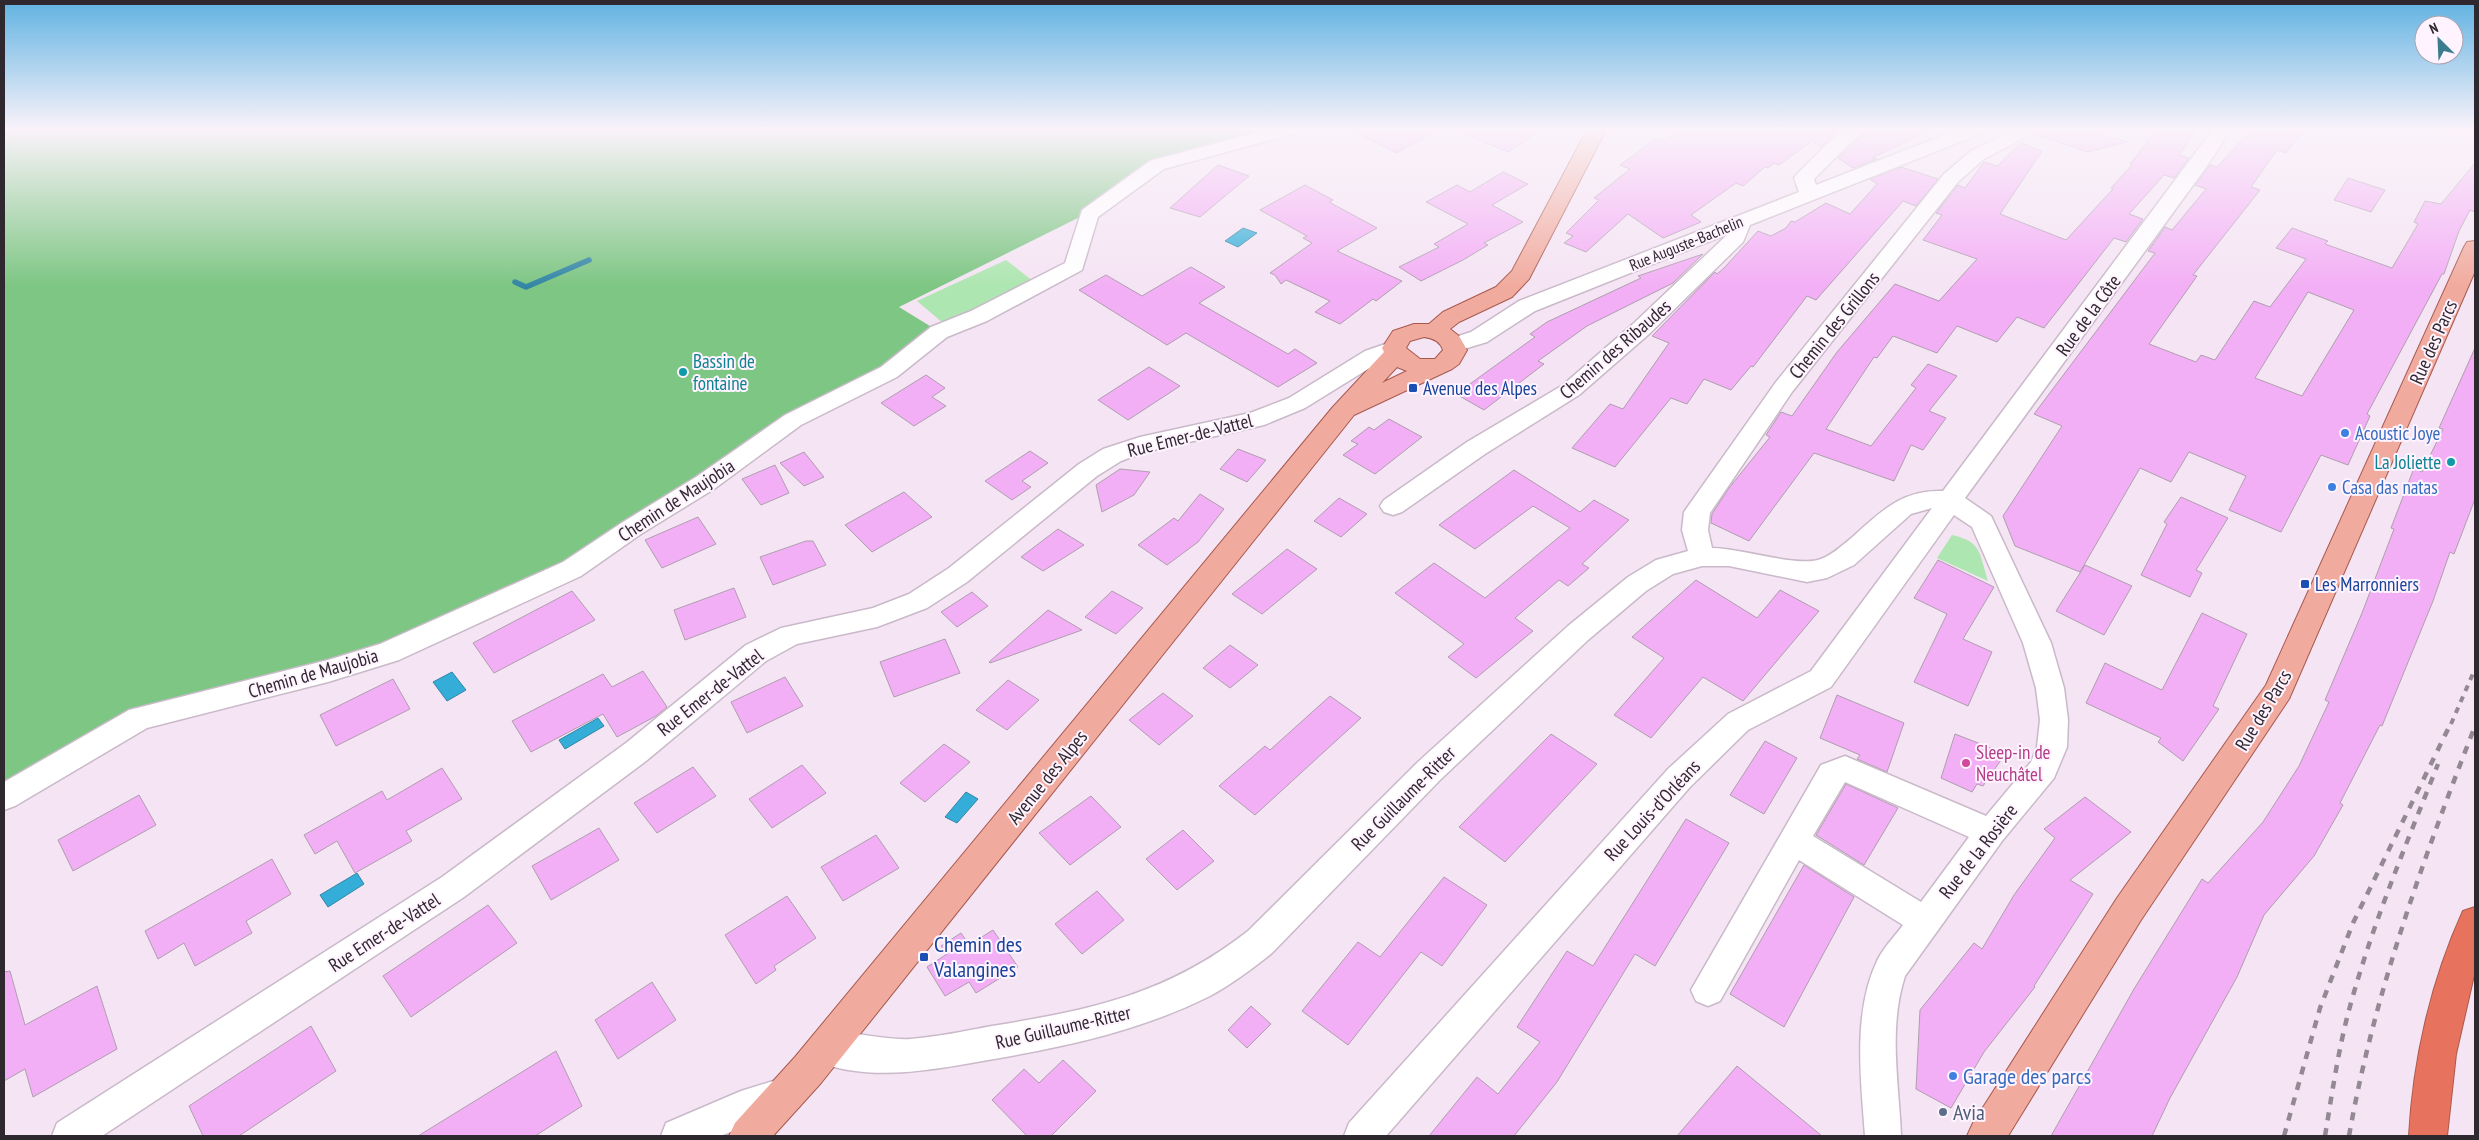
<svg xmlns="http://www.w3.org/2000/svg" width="2479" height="1140" font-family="'PT Sans Narrow',sans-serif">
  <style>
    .education { fill: #f2dad0 }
    .green { fill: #ade6b0 }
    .forest { fill: #7dc683 }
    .water { fill: #34aed8; stroke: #3286a5 }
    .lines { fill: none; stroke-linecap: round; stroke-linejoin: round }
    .stream { stroke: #3286a5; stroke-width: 5.5 }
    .building { fill: #f3aff5; stroke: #ae9eae; fill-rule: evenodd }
    .minor-casing { stroke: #c9b9c9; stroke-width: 3 }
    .major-casing { stroke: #a7594e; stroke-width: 2 }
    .highway-casing { stroke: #a7594e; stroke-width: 2 }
    .minor { fill: #fff; fill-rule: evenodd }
    .major { fill: #f1ab9e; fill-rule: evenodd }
    .highway { fill: #e7735e; fill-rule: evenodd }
    .rail-far1 { stroke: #938893; stroke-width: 4; stroke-dasharray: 6 6; stroke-linecap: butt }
    .rail { stroke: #938893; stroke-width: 4.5; stroke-dasharray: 8 8; stroke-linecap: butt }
    .culture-dot { fill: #0f9aa8; stroke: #fef3fe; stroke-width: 2 }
    .transit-dot { fill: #1a4fb4; stroke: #fef3fe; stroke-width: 2 }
    .shop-dot { fill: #3f7fe0; stroke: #fef3fe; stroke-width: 2 }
    .hotel-dot { fill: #d1479c; stroke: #fef3fe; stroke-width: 2 }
    .service-dot { fill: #5c6f8a; stroke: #fef3fe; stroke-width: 2 }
    .labels { text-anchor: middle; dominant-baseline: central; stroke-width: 4; stroke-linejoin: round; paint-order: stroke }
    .far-street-label { font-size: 16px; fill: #2f292f; stroke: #fef3fe }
    .street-label { font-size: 19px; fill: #2f292f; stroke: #fef3fe }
    .culture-label { font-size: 19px; fill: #0d838f; stroke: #fef3fe; text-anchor: start }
    .transit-label { font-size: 19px; fill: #164399; stroke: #fef3fe; text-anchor: start }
    .shop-label { font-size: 19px; fill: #366cbe; stroke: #fef3fe; text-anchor: start }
    .hotel-label { font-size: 19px; fill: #b23c85; stroke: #fef3fe; text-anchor: start }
    .near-transit-label { font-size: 22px; fill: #164399; stroke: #fef3fe; text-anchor: start }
    .near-shop-label { font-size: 22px; fill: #366cbe; stroke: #fef3fe; text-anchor: start }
    .near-service-label { font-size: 22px; fill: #4e5e75; stroke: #fef3fe; text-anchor: start }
  </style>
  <rect width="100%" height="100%" fill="#f5e4f4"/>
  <path class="education" d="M2429 128H2475V140L2428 131Z"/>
  <path class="green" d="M1006 260 1033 281 943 323 917 301Z
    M1952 535C1983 542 1979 554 1988 581L1937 558Z"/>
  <path class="forest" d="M4 128H1288L1156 164 1088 213 899 307 938 331 888 370 575 560 448 621 310 672 132 716 4 791Z"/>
  <path class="water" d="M1243 228 1257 233 1238 247 1225 241Z
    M452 672 466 690 447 701 433 682Z
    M598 718 604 726 565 749 559 740Z
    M966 792 978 799 957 823 945 817Z
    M357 873 364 884 328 907 320 895Z"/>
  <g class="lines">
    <path class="stream" d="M515 282 526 287 589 260"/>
  </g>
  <path class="building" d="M1346 128H1441L1397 153Z
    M1450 128H1544L1508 152Z
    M1683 128H1844L1821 147 1812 141 1779 165 1774 163 1768 168 1765 167 1743 186 1736 183 1691 215 1701 222 1663 238 1628 214 1586 252 1564 243 1573 236 1566 233 1599 200 1594 198 1630 169 1620 165 1657 138 1664 141Z
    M1870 128H1935L1872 158 1877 159 1853 168 1838 158Z
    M2032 128H2080L2127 142 2087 152 2029 132Z
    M2158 128H2198L2179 155 2189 158 2174 178 2164 175 2129 214 2143 219 2126 242 2114 238 2044 328 2017 317 1997 342 1957 326 1937 353 1893 336 1877 358 1874 357 1826 429 1871 446 1916 388 1911 385 1928 364 1957 376 1929 411 1946 418 1923 450 1911 445 1894 481 1814 453 1749 541 1711 523 1712 514 1729 488 1770 437 1766 435 1781 412 1792 416 1837 352 1895 284 1939 301 1977 259 1923 240 1942 215 1936 213 1958 185 1965 188 1984 162 1997 166 2021 143 2042 151 2000 214 2066 240 2113 189 2111 188 2132 165 2130 164Z
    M2253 128H2305L2286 153 2277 150 2251 187 2260 190 2193 275 2197 276 2149 344 2196 362 2201 355 2215 360 2254 301 2270 307 2306 259 2276 248 2292 228 2328 241 2325 244 2392 268 2418 224 2414 222 2425 201 2441 204 2475 163V212L2470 210 2459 231 2444 274H2442L2367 414 2370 416 2348 465 2321 455 2281 532 2229 510 2246 476 2189 452 2171 482 2140 468 2080 572 2015 546 2003 516 2062 426 2034 414 2155 253 2148 251 2165 227 2172 230 2206 189 2195 185 2210 165 2217 167ZM2308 292 2354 310 2302 396 2255 378Z
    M1218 165 1249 176 1200 217 1170 208Z
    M1901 167 1938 179 1916 206 1903 201 1816 300 1807 296 1753 367 1751 366 1731 390 1704 379 1687 404 1671 398 1615 467 1572 448 1610 404 1623 409 1669 343 1652 336 1715 272 1717 274 1724 268 1758 231 1771 236 1786 228 1791 221 1795 222 1826 203 1850 214 1877 184 1870 179Z
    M1503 172 1528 184 1492 205 1523 222 1484 243 1488 245 1463 260 1421 281 1399 267 1439 247 1434 244 1468 224 1426 202 1457 185 1470 192Z
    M2348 178 2385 190 2371 212 2334 200Z
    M1305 185 1333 200 1329 202 1377 228 1337 251 1402 281 1376 301 1373 299 1340 324 1315 312 1330 301 1286 280 1281 284 1275 275 1270 273 1312 243 1303 238 1307 236 1260 210Z
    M1703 254 1673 283 1587 326 1538 361 1544 364 1484 410 1456 394 1535 337 1530 334 1547 322 1641 278 1638 276Z
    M1191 267 1225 287 1199 303 1288 354 1295 349 1317 363 1278 387 1186 333 1167 345 1079 290 1106 275 1142 296Z
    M2475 348V499L2454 554 2450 552 2433 601 2382 726 2380 725 2340 803 2343 805 2314 856 2264 915 2237 977 2170 1098 2152 1136H2051L2134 989 2202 879 2208 883 2263 822 2299 766 2329 702 2325 700 2362 613 2394 529 2391 528 2414 468 2422 472 2443 429 2439 428Z
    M1149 367 1180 386 1128 420 1098 400Z
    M926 375 945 388 932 397 946 406 914 426 881 403Z
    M1389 419 1422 437 1375 474 1343 455 1358 444 1351 441 1369 427 1374 430Z
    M1238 449 1266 460 1247 482 1220 469Z
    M1030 451 1048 463 1022 481 1031 487 1012 500 985 481Z
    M804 452 824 477 804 486 780 463Z
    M775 465 789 493 761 505 742 479Z
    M1120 469 1150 472 1134 495 1102 512 1096 485Z
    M1514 470 1580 512 1594 500 1629 520 1582 564 1589 568 1568 586 1559 580 1515 618 1533 631 1476 678 1448 657 1464 644 1395 593 1434 563 1485 598 1570 528 1533 506 1475 549 1439 525Z
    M904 492 932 517 872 552 845 525Z
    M1200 494 1224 509 1198 542 1167 565 1138 545 1174 518 1178 521Z
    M2181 497 2228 518 2196 570 2202 573 2190 597 2141 575 2167 524 2164 522Z
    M1339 498 1367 514 1341 537 1314 521Z
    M698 517 716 544 662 568 645 540Z
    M1058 529 1084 545 1043 571 1021 557Z
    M806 541H813L826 565 773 585 760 557Z
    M1287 549 1317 569 1262 614 1232 594Z
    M1938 560 1994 587 1963 639 1992 652 1968 706 1914 682 1947 614 1914 598Z
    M2085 565 2132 586 2104 635 2056 611Z
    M1696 580 1757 618 1780 590 1819 611 1743 701 1703 677 1651 738 1614 715 1664 658 1632 637Z
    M734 588 746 617 685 640 674 610Z
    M572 591 595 620 494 673 473 643Z
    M1112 591 1143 608 1116 634 1085 617Z
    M972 592 988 606 957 627 941 612Z
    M1048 610 1082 630 990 663 989 662Z
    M2202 613 2247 634 2213 706 2219 709 2183 761 2158 742 2161 738 2086 703 2105 663 2162 690Z
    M945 639 960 673 894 697 880 662Z
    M1230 645 1258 665 1230 688 1203 668Z
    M643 671 667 707 656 716 617 737 603 714 531 752 512 721 603 674 612 687Z
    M785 677 803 706 747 733 731 702Z
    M393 679 410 709 336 746 320 715Z
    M1008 680 1039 700 1007 730 976 710Z
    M1163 693 1193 716 1159 745 1129 720Z
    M1837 695 1904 723 1887 772 1857 759 1860 755 1820 738Z
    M1330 696 1361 718 1255 815 1219 786 1265 746 1270 750Z
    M1551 734 1597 764 1505 862 1459 827Z
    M1955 734 1991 748 1989 755 2001 760 1983 786 1977 784 1972 792 1941 778Z
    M1765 741 1797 758 1764 814 1730 795Z
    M944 744 970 762 925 802 900 783Z
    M802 765 826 793 772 828 749 799Z
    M693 767 716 796 657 833 634 803Z
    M442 768 462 799 406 831 412 841 355 873 337 841 315 854 304 835 382 791 387 800Z
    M1846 784 1898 808 1864 865 1816 835Z
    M139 795 156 825 73 871 58 840Z
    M1091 796 1121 827 1070 865 1039 833Z
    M2085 797 2131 832 2070 880 2093 894 2034 986 2035 987 1984 1052 1951 1108 1916 1089 1920 1010 1974 943 1982 949 2014 895 2055 838 2044 829Z
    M1686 819 1729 843 1655 966 1635 954 1557 1082 1514 1136H1429L1477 1077 1498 1094 1540 1042 1517 1027 1567 951 1593 966Z
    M599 828 619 860 551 900 532 866Z
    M1183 830 1214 861 1177 890 1146 859Z
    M876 835 899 868 843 901 821 867Z
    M272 859 291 894 246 921 252 933 195 966 184 943 158 959 145 931Z
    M1804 865 1854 897 1784 1027 1730 994Z
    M1444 877 1487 905 1442 966 1421 952 1348 1045 1302 1011 1358 942 1380 957Z
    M1097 891 1124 920 1082 954 1055 924Z
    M787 896 816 938 774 966 776 970 756 984 725 935Z
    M488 905 517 943 411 1017 383 976Z
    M993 930 1018 967 976 993 969 982 945 996 927 967 947 954 941 946 961 933 969 945Z
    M10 971 25 1025 97 986 117 1049 33 1097 25 1069 4 1081V972Z
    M652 982 676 1020 618 1059 595 1020Z
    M1251 1006 1271 1024 1247 1048 1228 1030Z
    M311 1026 336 1071 239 1136H203L189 1106Z
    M556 1051 582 1106 535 1136H418Z
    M1063 1060 1096 1091 1051 1136H1027L992 1100 1024 1069 1039 1083Z
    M1737 1066 1822 1136H1677Z"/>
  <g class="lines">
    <g class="minor-casing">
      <path id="minor" d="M1273 128H1302L1300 132 1164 169 1098 217 1082 270 987 321 947 337 897 377 801 425 714 489 641 534 581 576 399 660 328 682 147 728 15 806 4 810V782L129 710 328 660 380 644 563 562 623 522 696 477 785 415 881 367 931 327 971 311 1065 263 1082 210 1150 161Z
        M1847 128H1868L1850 143 1814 179 1816 185 1962 128H1987L1985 132 1750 225 1743 242 1649 334 1579 395 1485 454 1402 512 1393 515 1384 512 1380 506 1384 500 1467 442 1563 385 1633 324 1728 234 1535 311 1487 342 1454 352 1446 350 1443 345 1446 340 1471 332 1519 301 1799 192 1794 178 1797 174 1836 135Z
        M2012 128H2030L2022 139 1984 159 1958 182 1792 392 1710 513 1708 530 1712 548C1741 548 1799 568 1821 559 1832 555 1840 547 1849 540 1879 514 1900 489 1943 491L2214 128H2232L2207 166 1965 498 1991 516 2051 643 2064 688 2068 720 2067 747 2054 778 2002 841 1905 976C1888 1028 1899 1083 1901 1136H1865C1861 1079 1852 1012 1878 959 1884 947 1895 936 1903 925L1799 860 1720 1001 1708 1006 1696 1001 1691 990 1821 765 1845 756 1986 816 2031 762 2037 747 2040 720 2036 688 2023 643 1972 527 1954 515 1831 687 1748 730 1690 787 1386 1136H1344L1349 1123 1668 769 1728 714 1811 671 1932 508 1911 514 1854 565 1827 578 1807 582 1729 566H1702L1673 574 1646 591 1588 640 1441 779 1272 953C1252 969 1232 984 1210 996 1140 1031 1064 1047 988 1060 931 1070 869 1083 813 1060L808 1048 813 1036C837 1026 881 1041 910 1039 937 1037 965 1031 992 1026 1091 1010 1168 994 1248 931L1419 761 1568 626 1628 577 1656 560 1688 551 1682 530 1684 512 1776 382 1944 174 1971 151 2004 135ZM1845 782 1969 837 1921 902 1813 836Z
        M1394 341 1402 343 1405 348 1402 353 1381 361 1305 408 1264 425 1145 452 1121 461 1097 476 967 582 927 608 877 627 797 644 766 661 646 761 464 897 102 1136H52L57 1123 442 877 626 743 746 645 781 628 873 608 909 594 949 568 1079 464 1103 449 1140 437 1250 413 1289 398 1365 351Z
        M786 1077 799 1083 804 1095 799 1107 720 1136H661L666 1123 741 1091Z"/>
    </g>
    <g class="major-casing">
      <path id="major" d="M1588 128H1607L1529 279 1512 297 1459 322 1450 329 1459 336 1467 350 1459 364 1452 369 1354 415 821 1083 773 1136H729L735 1123 795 1057 1332 408 1384 352 1382 348 1393 331 1414 324H1429L1443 312 1496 287 1512 271ZM1424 337C1433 338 1440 341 1443 350L1435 359H1420L1406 348 1410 341ZM1397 367 1407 371 1382 383Z
        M2475 241V271L2289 699 2141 920 2008 1136H1967L1973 1123 2117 898 2266 685 2464 247 2467 242Z"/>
    </g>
    <g class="highway-casing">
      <path id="highway" d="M2475 907V971L2456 1054 2447 1136H2409C2413 1060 2431 981 2463 911Z"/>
    </g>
    <use href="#minor" class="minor"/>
    <use href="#major" class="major"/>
    <use href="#highway" class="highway"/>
    <path class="rail-far1" d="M2451 724 2475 669"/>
    <path class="rail" d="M2284 1136 2320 1008 2353 923 2451 723
      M2325 1136C2332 1094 2338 1051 2349 1010 2372 925 2406 845 2438 764
      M2349 1136C2374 994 2423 860 2475 726"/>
  </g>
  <linearGradient id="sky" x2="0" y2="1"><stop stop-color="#60b2e2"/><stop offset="0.45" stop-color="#faf3fa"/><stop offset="1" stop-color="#faf3fa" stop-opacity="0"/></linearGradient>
  <rect width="2479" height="287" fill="url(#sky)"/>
  <g class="culture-dot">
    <circle cx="683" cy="372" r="5"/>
    <circle cx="2451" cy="462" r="5"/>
  </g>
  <g class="transit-dot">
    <rect x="1408" y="383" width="10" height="10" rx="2.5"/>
    <rect x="2300" y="579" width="10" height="10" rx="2.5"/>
    <rect x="919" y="952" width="10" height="10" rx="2.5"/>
  </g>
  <g class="shop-dot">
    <circle cx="2345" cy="433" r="5"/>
    <circle cx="2332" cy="487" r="5"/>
    <circle cx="1953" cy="1076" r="5"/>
  </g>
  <circle class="hotel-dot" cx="1966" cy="763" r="5"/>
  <circle class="service-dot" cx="1943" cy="1112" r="5"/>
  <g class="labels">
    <g class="far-street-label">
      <text transform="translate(1686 243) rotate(-22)">Rue Auguste-Bachelin</text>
    </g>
    <g class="street-label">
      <text transform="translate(2088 315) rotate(-54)">Rue de la Côte</text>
      <text transform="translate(1834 325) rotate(-51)">Chemin des Grillons</text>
      <text transform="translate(2433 342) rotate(-66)">Rue des Parcs</text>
      <text transform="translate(1615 349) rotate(-41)">Chemin des Ribaudes</text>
      <text transform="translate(1190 435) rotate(-14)">Rue Emer-de-Vattel</text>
      <text transform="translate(676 500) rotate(-33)">Chemin de Maujobia</text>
      <text transform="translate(313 673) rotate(-16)">Chemin de Maujobia</text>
      <text transform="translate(710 692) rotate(-38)">Rue Emer-de-Vattel</text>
      <text transform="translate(2263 710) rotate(-59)">Rue des Parcs</text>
      <text transform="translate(1047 777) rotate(-51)">Avenue des Alpes</text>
      <text transform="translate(1403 798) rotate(-45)">Rue Guillaume-Ritter</text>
      <text transform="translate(1652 810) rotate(-47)">Rue Louis-d'Orléans</text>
      <text transform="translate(1978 851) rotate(-52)">Rue de la Rosière</text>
      <text transform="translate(384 932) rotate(-33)">Rue Emer-de-Vattel</text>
      <text transform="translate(1063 1027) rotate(-13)">Rue Guillaume-Ritter</text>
    </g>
    <g class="culture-label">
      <text x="693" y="361">Bassin de<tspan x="693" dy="22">fontaine</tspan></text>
      <text x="2441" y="462" text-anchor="end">La Joliette</text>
    </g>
    <g class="transit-label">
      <text x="1423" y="388">Avenue des Alpes</text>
      <text x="2315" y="584">Les Marronniers</text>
    </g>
    <g class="shop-label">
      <text x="2355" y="433">Acoustic Joye</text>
      <text x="2342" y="487">Casa das natas</text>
    </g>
    <g class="hotel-label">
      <text x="1976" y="752">Sleep-in de<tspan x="1976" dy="22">Neuchâtel</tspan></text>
    </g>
    <g class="near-transit-label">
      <text x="934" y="944">Chemin des<tspan x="934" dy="25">Valangines</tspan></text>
    </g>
    <g class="near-shop-label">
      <text x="1963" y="1076">Garage des parcs</text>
    </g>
    <g class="near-service-label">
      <text x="1953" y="1112">Avia</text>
    </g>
  </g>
  <rect width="2479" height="1140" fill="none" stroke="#2f292f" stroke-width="10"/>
  <g transform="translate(2439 40) rotate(336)"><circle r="24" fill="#fef3fe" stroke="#aba2ab"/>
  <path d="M0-4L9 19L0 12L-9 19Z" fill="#3b7d8e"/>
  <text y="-8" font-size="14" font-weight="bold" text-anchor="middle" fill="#2f292f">N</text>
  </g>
</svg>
